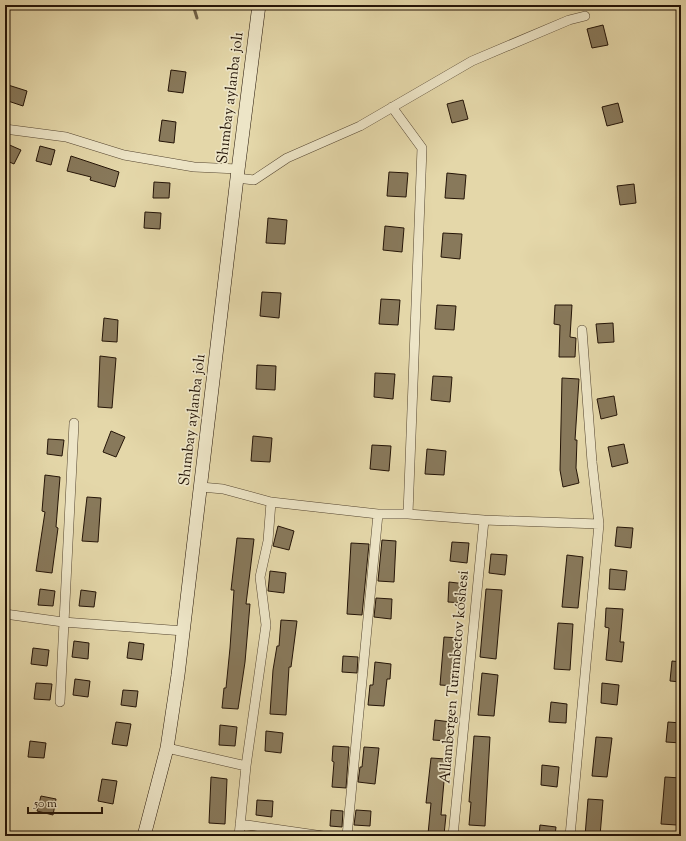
<svg xmlns="http://www.w3.org/2000/svg" width="686" height="841" font-family="'Sorts Mill Goudy',serif">
  <style>
    .lines { fill: none; stroke-linecap: round; stroke-linejoin: round }
    .stream { stroke: #706147; stroke-width: 3 }
    .building { fill: #88795b; stroke: #241407 }
    .minor-casing { stroke: #544530; stroke-width: 10 }
    .secondary-casing { stroke: #241407; stroke-width: 14 }
    .minor { stroke: #ede5c7; stroke-width: 9 }
    .secondary { stroke: #ede5c7; stroke-width: 13 }
    .labels { text-anchor: middle; dominant-baseline: central; stroke-width: 3.5; stroke-linejoin: round; paint-order: stroke }
    .street-label { font-size: 15px; fill: #241407; stroke: #ede5c7 }
  </style>
  <rect width="100%" height="100%" fill="#e4d7a9"/>
  <filter id="stains"><feTurbulence type="fractalNoise" baseFrequency=".005" numOctaves="4"/><feColorMatrix values="0 0 0 0 .2 0 0 0 0 .09 0 0 0 0 .02 0 0 0 .5 -.17"/></filter>
  <radialGradient id="worn" r=".72"><stop offset=".6" stop-color="#630" stop-opacity="0"/><stop offset="1" stop-color="#630" stop-opacity=".3"/></radialGradient>
  <g class="lines">
    <path class="stream" d="M193 5 197 18"/>
  </g>
  <path class="building" d="M603 25 608 45 592 48 587 29Z
    M171 70 186 72 183 93 168 91Z
    M5 84 27 91 23 106 5 100Z
    M463 100 468 119 452 123 447 104Z
    M618 103 623 122 607 126 602 107Z
    M162 120 176 122 174 143 159 141Z
    M5 143 21 150 14 164 5 160Z
    M40 146 55 150 51 165 36 161Z
    M71 156 119 172 115 187 90 180 91 177 67 171Z
    M389 172 408 173 406 197 387 196Z
    M447 173 466 175 464 199 445 198Z
    M154 182 170 183 169 198H153Z
    M634 184 636 203 620 205 617 186Z
    M145 212 161 213 160 229 144 228Z
    M268 218 287 220 285 244 266 243Z
    M385 226 404 228 402 252 383 250Z
    M443 233 462 234 460 259 441 257Z
    M262 292 281 293 279 318 260 316Z
    M381 299 400 300 398 325 379 324Z
    M437 305 456 306 454 330 435 329Z
    M555 305H572L570 337 576 338 575 357H559L560 325 554 324Z
    M104 318 118 320 117 342 102 341Z
    M613 323 614 342 598 343 596 324Z
    M100 356 116 358 112 408 98 407Z
    M257 365 276 366 275 390 256 389Z
    M375 373 395 374 393 399 374 397Z
    M433 376 452 377 450 402 431 400Z
    M562 378 579 379 575 440H577L576 468 579 483 563 487 560 470Z
    M614 396 617 415 601 419 597 399Z
    M111 431 125 437 116 457 103 452Z
    M253 436 272 438 270 462 251 461Z
    M48 439 64 440 62 456 47 454Z
    M624 444 628 463 612 467 608 447Z
    M372 445 391 446 389 471 370 469Z
    M427 449 446 451 444 475 425 474Z
    M45 475 60 477 56 527 58 528 52 573 36 571 45 512 42 511Z
    M87 497 101 498 98 542 82 541Z
    M278 526 294 531 289 550 273 546Z
    M617 527 633 528 631 548 615 546Z
    M237 538 254 539 246 604H250L245 662 238 709 222 708 224 688H226L230 648 234 590H231Z
    M382 540 396 541 394 582 378 581Z
    M452 542 469 543 467 563 450 561Z
    M351 543 369 544 362 615 347 614Z
    M491 554 507 555 505 575 489 573Z
    M567 555 583 557 578 608 562 607Z
    M610 569 627 571 625 590 609 589Z
    M270 571 286 573 284 593 268 591Z
    M449 582 466 584 464 603 448 602Z
    M40 589 55 591 53 606 38 605Z
    M486 589 502 590 496 659 480 657Z
    M81 590 96 592 94 607 79 606Z
    M376 598 392 599 391 619 374 617Z
    M606 608 623 609 620 642H624L622 662 606 660 609 628 605 627Z
    M281 620 297 621 291 667H289L286 715 270 714 273 670 277 646H279Z
    M558 623 573 624 570 670 554 669Z
    M444 637 460 638 456 686 440 685Z
    M74 641 89 643 88 659 72 657Z
    M129 642 144 644 142 660 127 658Z
    M33 648 49 650 47 666 31 664Z
    M343 656 358 657 357 673 342 672Z
    M672 661 681 662V682L670 681Z
    M375 662 391 664 390 679H387L384 706 368 705 370 685H373Z
    M482 673 498 675 494 716 478 715Z
    M75 679 90 681 88 697 73 695Z
    M36 683 52 684 50 700 34 699Z
    M602 683 619 685 617 705 601 703Z
    M123 690 138 691 136 707 121 705Z
    M551 702 567 704 566 723 549 722Z
    M435 720 451 722 449 741 433 740Z
    M116 722 131 724 127 746 112 744Z
    M668 722 681 723V743L666 742Z
    M220 725 237 727 235 746 219 745Z
    M266 731 283 733 281 753 265 751Z
    M474 736 490 737 485 826 469 825 471 802H469Z
    M596 737 612 738 607 777 592 776Z
    M30 741 46 743 44 758 28 757Z
    M333 746 349 747 346 788 332 787 334 762 332 761Z
    M364 747 379 748 375 784 358 782 360 767H362Z
    M431 758 446 759 441 815H446L444 835 428 834 431 803H426Z
    M542 765 559 767 557 787 541 785Z
    M211 777 227 779 225 824 209 823Z
    M665 777 681 778 677 825 661 824Z
    M102 779 117 781 113 804 98 801Z
    M41 796 56 799 53 815 37 811Z
    M588 799 603 800 600 836H585Z
    M257 800 273 801 272 817 256 815Z
    M331 810 343 811 342 827 330 826Z
    M356 810 371 811 370 826 354 825Z
    M540 825 556 827 555 836H539Z"/>
  <g class="lines">
    <g class="minor-casing">
      <path id="minor" d="M392 107 422 148 408 514
        M5 129 66 137 124 155 194 167 238 169
        M237 178 254 180 287 158 360 126 472 61 569 20 585 16
        M201 487 223 489 271 502 378 514H408L484 520 599 524
        M5 614 63 622 184 631
        M60 702 74 423
        M167 748 246 766
        M240 824 323 836
        M239 836 246 766 266 625 260 577 268 541 271 502
        M347 836 378 514
        M453 836 484 520
        M570 836 599 524 592 462 582 330"/>
    </g>
    <g class="secondary-casing">
      <path id="secondary" d="M144 836 167 748 178 675 237 178 259 5"/>
    </g>
    <use href="#minor" class="minor"/>
    <use href="#secondary" class="secondary"/>
  </g>
  <g class="labels">
    <g class="street-label">
      <text transform="translate(231 98) rotate(-83)">Shımbay aylanba jolı</text>
      <text transform="translate(193 420) rotate(-83)">Shımbay aylanba jolı</text>
      <text transform="translate(455 677) rotate(-85)">Allambergen Turımbetov kóshesi</text>
    </g>
  </g>
  <rect width="686" height="841" fill="none" stroke="#e4d7a9" stroke-width="20"/>
  <rect x="6" y="6" width="674" height="829" fill="none" stroke="#241407" stroke-width="2"/>
  <rect x="10" y="10" width="666" height="821" fill="none" stroke="#241407"/>
  <path d="M28 807v6h74v-6" fill="none" stroke="#241407" stroke-width="2"/>
  <text x="34" y="807" font-size="12" fill="#241407" stroke="#ede5c7" stroke-width="3" paint-order="stroke">50 m</text>
  <rect width="100%" height="100%" filter="url(#stains)"/>
  <rect width="100%" height="100%" fill="url(#worn)"/>
</svg>
